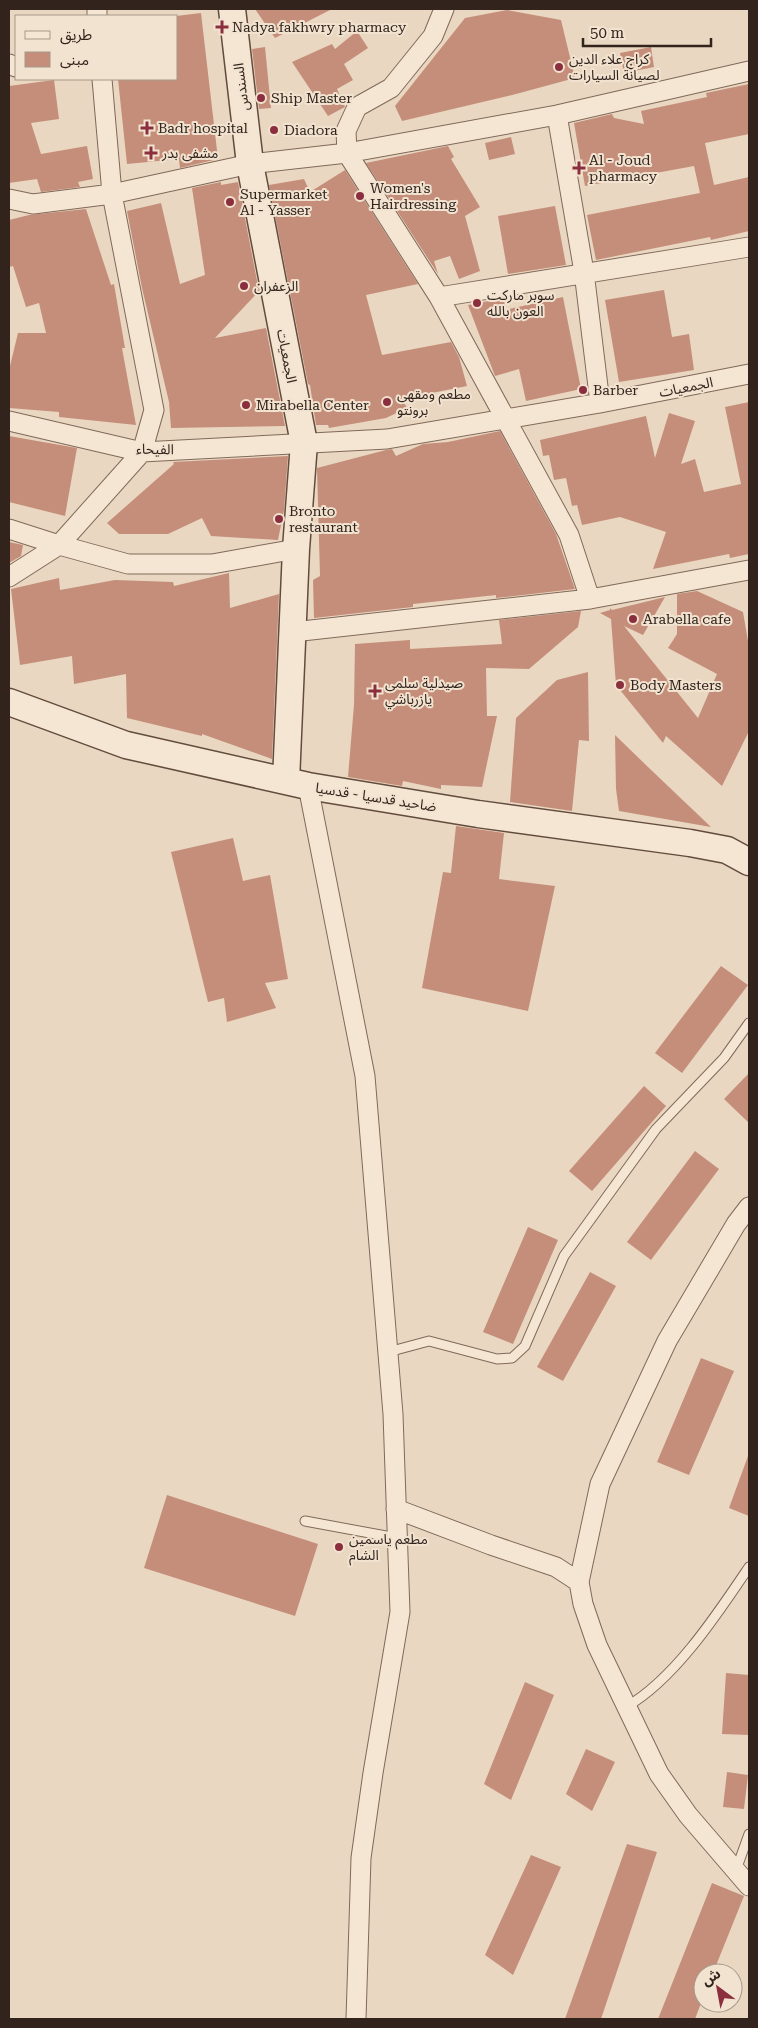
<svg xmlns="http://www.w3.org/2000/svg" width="758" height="2028" font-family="'Roboto Serif','Noto Sans Arabic',serif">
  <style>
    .building { fill: #c58e7a }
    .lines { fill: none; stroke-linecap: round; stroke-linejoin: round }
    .lane-casing { stroke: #81695a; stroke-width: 11 }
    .street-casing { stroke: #81695a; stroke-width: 21 }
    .secondary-casing { stroke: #634b3d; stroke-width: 29 }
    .lane { stroke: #f5e6d3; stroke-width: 9 }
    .street { stroke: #f5e6d3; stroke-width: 19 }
    .secondary { stroke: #f5e6d3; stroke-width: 26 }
    .poi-dot { fill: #8b2f3e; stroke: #f2e3d0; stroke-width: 2 }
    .labels { text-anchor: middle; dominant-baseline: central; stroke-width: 4; stroke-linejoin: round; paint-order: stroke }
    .poi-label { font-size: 14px; fill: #32241d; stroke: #f2e3d0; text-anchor: start }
    .street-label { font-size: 14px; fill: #32241d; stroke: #f2e3d0 }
  </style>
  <rect width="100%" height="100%" fill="#e9d7c1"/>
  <path class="building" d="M255 9H332L275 38Z
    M507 10 561 20 575 78 516 94 402 121 395 106 465 18Z
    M201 13 218 159 180 168 179 159 127 164 118 79H176V16Z
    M357 31 368 48 344 64 353 80 337 89 345 107 328 116 292 62 332 44 335 49Z
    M265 47 271 108 259 109 252 49Z
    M651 47 654 67 624 73 620 53Z
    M54 80 59 119 31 123 41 154 87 146 93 179 78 182 80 187 41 192 37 179 9 183V86Z
    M749 84V134L705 143 714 185 749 177V231L711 240 710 237 596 260 587 215 700 193 694 166 585 186 574 123 612 114 614 118 644 124 641 111 707 97 706 93Z
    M511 137 515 154 489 160 485 143Z
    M448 146 454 157 451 159 480 207 465 216 480 271 459 279 450 256 434 261 438 274 366 163Z
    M345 170 418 284 366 295 382 355 451 342 459 357 467 386 402 399 407 408 386 418 329 428 328 425H316L310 385 308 384 269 185 304 179 310 192Z
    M221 182V185L238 182 259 291 215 338 266 328 285 426 171 428 169 402 142 288 127 211 161 203 180 284 205 275 192 188Z
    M555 206 566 265 508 274 498 216Z
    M86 209 111 285 114 284 125 348H122L136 425 59 417V412L9 408V370L18 333H46L39 303 26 307 13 266 9 267V220L29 215Z
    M664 290 672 337 689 334 694 370 619 382 605 300Z
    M563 297 581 389 526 401 519 369 495 376 468 305 504 298 505 310Z
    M749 402V554L730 558 729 554 653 569 666 532 620 517 582 525 577 505 572 506 566 478 554 480 549 455 543 456 540 440 646 416 655 458 669 413 695 421 681 464 695 459 704 492 741 484 725 407Z
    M500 431 556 534 575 589 496 598V595L413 604V607L314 618 313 580 320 576 317 468 386 450 392 449 396 456 423 444 448 442Z
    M9 436 77 448 65 516 9 502Z
    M288 456 284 510 278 540 211 536 202 518 168 534H119L107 523 174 464 173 462Z
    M9 542 23 545 21 556 9 563Z
    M229 573 230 608 279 594 272 759 202 734V736L127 718 126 674 74 684 72 656 20 665 11 589 59 578 60 590 115 580 173 582 174 586Z
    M697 591 743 612 749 647V731L722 786 666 736 663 743 616 685 611 619 600 613 610 610V608L612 610 665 597 643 635 624 626 698 718 717 674 668 648 677 634V594Z
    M581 611 578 627 529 669 486 668 487 716H497L482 787 441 785V789L403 781 402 786 348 777 354 705 355 644 410 640V649L502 644 499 620Z
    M588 672 589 741 579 740 572 811 510 802 516 718 557 680Z
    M615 735 648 767 711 827 619 811 616 789Z
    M456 826 504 833 499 879 555 886 528 1011 422 988 443 872 451 873Z
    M233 838 243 881 270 875 288 979 265 983 276 1008 227 1022 224 998 208 1002 171 852Z
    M721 966 748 985 682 1073 655 1053Z
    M749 1073V1123L724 1099Z
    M644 1086 666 1106 592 1191 569 1171Z
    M695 1151 719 1169 651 1260 627 1242Z
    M528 1227 558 1240 513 1344 483 1332Z
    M590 1272 616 1286 563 1381 537 1367Z
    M701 1358 734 1371 689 1475 657 1462Z
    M748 1456 749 1457V1516L729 1508Z
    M167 1495 318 1544 295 1616 144 1568Z
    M726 1673 749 1675V1735L722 1734Z
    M525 1682 554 1695 511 1800 484 1784Z
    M586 1749 615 1762 592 1811 566 1794Z
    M727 1772 748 1775 744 1809 723 1807Z
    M627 1844 657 1852 601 2019H565Z
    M531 1855 561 1867 513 1975 485 1955Z
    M712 1883 744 1896 713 1973H703V1998L695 2019H658Z"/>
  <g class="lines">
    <g class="lane-casing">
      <path id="lane" d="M388 1352 429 1341 497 1359 512 1358 525 1346 564 1256 656 1129 724 1058 749 1023
        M305 1521 397 1538
        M626 1707C675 1679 718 1613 749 1567
        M736 1870 749 1834"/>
    </g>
    <g class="street-casing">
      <path id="street" d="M97 9V16
        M9 64 16 67
        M102 79 112 194 154 410 142 452 59 545 128 564H212L296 549
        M557 115 584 272 600 403
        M9 199 33 204 112 194 250 164 347 153 557 115 749 71
        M439 297 347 153 346 131 357 107 391 88 433 36 444 9
        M9 421 142 452 387 439 600 403 749 374
        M9 529 59 545
        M9 577 59 545
        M590 599 569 535 439 297 749 247
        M293 632 590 599 749 570
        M308 786 365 1076 393 1414 400 1612 373 1773 361 1858 356 2019
        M749 1207 736 1224 667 1341 600 1484 579 1582 583 1604 597 1645 659 1774 688 1815 749 1886
        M396 1509 491 1545 556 1567 579 1582"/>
    </g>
    <g class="secondary-casing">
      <path id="secondary" d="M232 9 250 164 304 443 296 549 286 781
        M9 702 126 745 308 786 478 814 690 843 727 850 749 862"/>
    </g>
    <use href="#lane" class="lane"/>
    <use href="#street" class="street"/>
    <use href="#secondary" class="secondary"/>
  </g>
  <g class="poi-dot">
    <path d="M219.5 19.5h5v5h5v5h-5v5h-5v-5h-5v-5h5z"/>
    <circle cx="559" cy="67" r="5"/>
    <circle cx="261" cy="98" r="5"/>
    <path d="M144.5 120.5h5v5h5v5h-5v5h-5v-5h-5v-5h5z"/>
    <circle cx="274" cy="130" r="5"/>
    <path d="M148.5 145.5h5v5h5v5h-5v5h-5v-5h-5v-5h5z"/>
    <path d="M576.5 160.5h5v5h5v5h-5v5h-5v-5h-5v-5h5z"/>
    <circle cx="360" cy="196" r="5"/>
    <circle cx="230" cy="202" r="5"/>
    <circle cx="244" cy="286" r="5"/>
    <circle cx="477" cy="303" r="5"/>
    <circle cx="583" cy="390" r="5"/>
    <circle cx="387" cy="402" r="5"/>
    <circle cx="246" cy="405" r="5"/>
    <circle cx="279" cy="519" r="5"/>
    <circle cx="633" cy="619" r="5"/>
    <circle cx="620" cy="685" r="5"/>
    <path d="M372.5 683.5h5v5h5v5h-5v5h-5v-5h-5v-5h5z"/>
    <circle cx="339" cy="1547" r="5"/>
  </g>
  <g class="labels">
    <g class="poi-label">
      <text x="232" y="27">Nadya fakhwry pharmacy</text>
      <text x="569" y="59">كراج علاء الدين<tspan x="569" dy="16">لصيانة السيارات</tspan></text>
      <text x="271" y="98">Ship Master</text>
      <text x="158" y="128">Badr hospital</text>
      <text x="284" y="130">Diadora</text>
      <text x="162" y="153">مشفى بدر</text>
      <text x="589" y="160">Al - Joud<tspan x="589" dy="16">pharmacy</tspan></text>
      <text x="370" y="188">Women's<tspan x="370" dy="16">Hairdressing</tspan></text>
      <text x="240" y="194">Supermarket<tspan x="240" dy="16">Al - Yasser</tspan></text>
      <text x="254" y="286">الزعفران</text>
      <text x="487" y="295">سوبر ماركت<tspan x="487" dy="16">العون بالله</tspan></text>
      <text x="593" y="390">Barber</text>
      <text x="397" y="394">مطعم ومقهى<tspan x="397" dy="16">برونتو</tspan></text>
      <text x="256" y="405">Mirabella Center</text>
      <text x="289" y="511">Bronto<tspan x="289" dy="16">restaurant</tspan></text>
      <text x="643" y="619">Arabella cafe</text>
      <text x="385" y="683">صيدلية سلمى<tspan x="385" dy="16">يازرباشي</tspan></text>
      <text x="630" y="685">Body Masters</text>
      <text x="349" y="1539">مطعم ياسمين<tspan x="349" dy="16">الشام</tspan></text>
    </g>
    <g class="street-label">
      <text transform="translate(241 87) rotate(-97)">السندس</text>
      <text transform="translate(287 356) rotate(79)">الجمعيات</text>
      <text transform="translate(686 387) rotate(-11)">الجمعيات</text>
      <text transform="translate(155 449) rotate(1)">الفيحاء</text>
      <text transform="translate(376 797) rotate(9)">ضاحيد قدسيا - قدسيا</text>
    </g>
  </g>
  <rect width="758" height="2028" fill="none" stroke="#32241d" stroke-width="20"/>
  <rect x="15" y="15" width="162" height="65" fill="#f2e3d0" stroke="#a59788"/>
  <rect x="25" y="31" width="25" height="8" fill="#f5e6d3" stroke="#a59788"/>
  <text x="60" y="40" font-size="15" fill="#32241d">طريق</text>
  <rect x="25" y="52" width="25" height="15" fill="#c58e7a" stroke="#a59788"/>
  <text x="60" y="65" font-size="15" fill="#32241d">مبنى</text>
  <g transform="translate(718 1988) rotate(328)"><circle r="24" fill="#f2e3d0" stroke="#a59788"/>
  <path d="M0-4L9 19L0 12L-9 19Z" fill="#8b2f3e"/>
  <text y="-8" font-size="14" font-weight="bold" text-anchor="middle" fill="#32241d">ش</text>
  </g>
  <path d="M583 38v8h128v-8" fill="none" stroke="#32241d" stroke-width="2.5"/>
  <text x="590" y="38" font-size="15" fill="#32241d" stroke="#f2e3d0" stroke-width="4" paint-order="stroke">50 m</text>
</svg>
